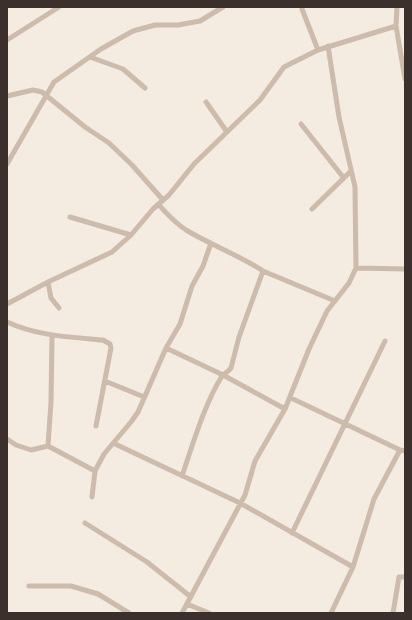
<svg xmlns="http://www.w3.org/2000/svg" width="412" height="620" font-family="Jost,sans-serif">
  <style>
    .lines { fill: none; stroke-linecap: round; stroke-linejoin: round }
    .minor { stroke: #cdbbac; stroke-width: 5 }
  </style>
  <rect width="100%" height="100%" fill="#f4ebe1"/>
  <g class="lines">
    <path class="minor" d="M302 9 318 50
      M396 26 405 79
      M7 40 59 7
      M90 57 123 69 145 88
      M7 96 33 90 42 92 85 127 109 143 132 165 163 200
      M206 102 227 132
      M301 124 343 177
      M7 164 54 82 101 49 133 31 155 25H178L200 21 223 7
      M158 204C167 214 175 223 186 230 211 245 239 255 263 271L239 337 231 368C228 372 225 373 222 376 204 405 193 444 182 476
      M312 209 350 172
      M70 217 131 235
      M356 268 405 269
      M263 271 335 301
      M48 282 51 298 59 308
      M7 304 48 282 112 252 131 235 153 209 169 195 194 164 260 100 284 67 318 50 396 26 397 7
      M7 322C37 336 70 337 103 340L110 344 111 348 96 426
      M166 348 223 375 285 409
      M105 381 144 397
      M291 398 400 450
      M7 439 16 445 31 450 48 446 95 471
      M113 443 240 503 353 567
      M48 446 51 402 52 336
      M92 497 95 471 104 454 131 422 138 412 166 348 180 324 192 286 203 266 211 243
      M85 523 147 562 191 597
      M292 533 385 341
      M29 586H71L98 594 129 613
      M187 604 209 613
      M182 613 245 495 255 461 285 409 309 349 327 311 349 283 356 268 355 187 339 117 328 46
      M331 613 353 567 374 499 400 450 405 451
      M393 613 399 577H405"/>
  </g>
  <rect width="412" height="620" fill="none" stroke="#3b302b" stroke-width="16"/>
</svg>
